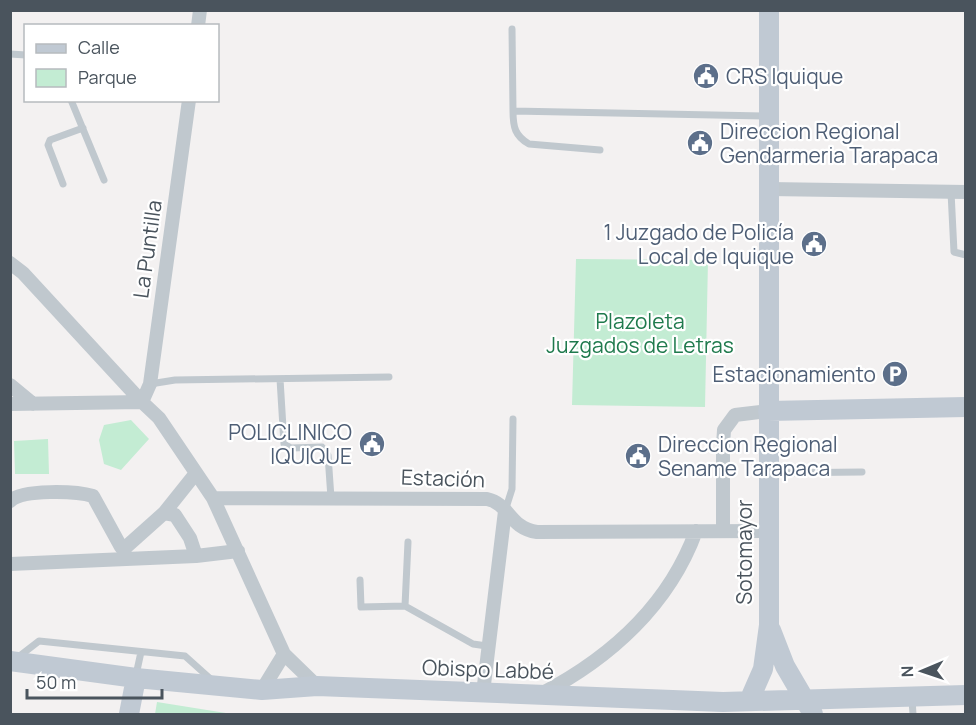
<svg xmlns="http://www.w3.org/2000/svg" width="976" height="725" font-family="Manrope,sans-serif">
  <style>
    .green { fill: #c3ecd3 }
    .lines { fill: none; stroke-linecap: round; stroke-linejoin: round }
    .lane { stroke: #c0c8ce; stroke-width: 7 }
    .street { stroke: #c0c8ce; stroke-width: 14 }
    .secondary { stroke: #c0c9d3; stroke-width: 20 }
    .labels { text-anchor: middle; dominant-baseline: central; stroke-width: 4.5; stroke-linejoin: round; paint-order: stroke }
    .service-label { font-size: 21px; fill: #4e5e75; stroke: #fff; text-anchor: start }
    .street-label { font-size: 21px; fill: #4a545d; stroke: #fff }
    .park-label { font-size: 21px; fill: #1f7a4d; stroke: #fff }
  </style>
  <rect width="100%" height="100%" fill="#f3f1f1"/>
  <path class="green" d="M576 259 708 260 705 407 572 405Z
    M131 420 149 439 121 470 104 464 99 440 104 425Z
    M48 439 49 474H15L14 441Z
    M157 702 232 714H155Z"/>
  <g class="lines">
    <path class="lane" d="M512 29 513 111 766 116
      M10 54 26 55
      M71 100 104 180
      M513 111C513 127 515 136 529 144L600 150
      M63 184 48 145 50 140 83 128
      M951 192 954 252 966 255
      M280 379 284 444 291 448 322 447 328 455 331 498
      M150 384 175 380 389 377
      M771 473 862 472
      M505 511 512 489 513 419
      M360 580 361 607 405 606 408 542
      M405 606 473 644 487 646
      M17 658 39 641 185 656 214 682
      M136 675 141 652
      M912 700 913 714"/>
    <path class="street" d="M198 26 200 10
      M769 189 966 192
      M10 263 23 273 142 402 150 384 189 100
      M10 385 33 404
      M10 404 142 402 159 418 213 498 284 654 317 686
      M213 498 487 499C510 504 509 528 537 532L768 531
      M10 501C23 489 76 491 93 496L121 547H126L164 513 175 515 190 538 196 556
      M164 513 196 473
      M723 531V446L724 430 735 415 768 411
      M10 564 196 556 238 551
      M262 690 284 654
      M483 693 505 511
      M541 694C610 658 669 605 696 531"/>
    <path class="secondary" d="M768 411 966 407
      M771 630 785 666 813 714
      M10 661 136 678 262 690 317 686 723 702 966 695
      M749 701 763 669 769 625V10
      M129 714 136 678"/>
  </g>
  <defs>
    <g id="civic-disc" transform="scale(1.35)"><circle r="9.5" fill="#5c6f8a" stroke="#fff"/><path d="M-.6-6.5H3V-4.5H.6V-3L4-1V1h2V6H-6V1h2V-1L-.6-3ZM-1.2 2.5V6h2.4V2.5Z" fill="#fff"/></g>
    <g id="parking-disc" transform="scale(1.35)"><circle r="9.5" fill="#5c6f8a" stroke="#fff"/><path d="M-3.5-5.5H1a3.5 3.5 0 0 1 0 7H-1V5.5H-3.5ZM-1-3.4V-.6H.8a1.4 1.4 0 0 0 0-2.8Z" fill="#fff"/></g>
  </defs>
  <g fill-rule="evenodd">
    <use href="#civic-disc" x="706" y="76"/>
    <use href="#civic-disc" x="700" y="143"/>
    <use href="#civic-disc" x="814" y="244"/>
    <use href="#parking-disc" x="895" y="374"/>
    <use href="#civic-disc" x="372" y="444"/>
    <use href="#civic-disc" x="638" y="456"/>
  </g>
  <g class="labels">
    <g class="service-label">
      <text x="726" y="76">CRS Iquique</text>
      <text x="720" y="131">Direccion Regional<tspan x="720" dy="24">Gendarmeria Tarapaca</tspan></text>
      <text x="794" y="232" text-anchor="end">1 Juzgado de Policía<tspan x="794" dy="24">Local de Iquique</tspan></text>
      <text x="876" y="374" text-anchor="end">Estacionamiento</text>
      <text x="352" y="432" text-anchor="end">POLICLINICO<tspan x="352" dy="24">IQUIQUE</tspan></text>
      <text x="658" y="444">Direccion Regional<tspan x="658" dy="24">Sename Tarapaca</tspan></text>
    </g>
    <g class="street-label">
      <text transform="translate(147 249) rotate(-82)">La Puntilla</text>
      <text transform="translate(443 478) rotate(2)">Estación</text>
      <text transform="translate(744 552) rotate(-90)">Sotomayor</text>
      <text transform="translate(488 669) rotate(2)">Obispo Labbé</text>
    </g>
    <g class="park-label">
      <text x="640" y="321">Plazoleta<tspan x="640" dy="24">Juzgados de Letras</tspan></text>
    </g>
  </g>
  <rect width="976" height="725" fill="none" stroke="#4a545d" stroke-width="24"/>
  <rect x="24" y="24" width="195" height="78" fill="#ffffff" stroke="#b7bbbe" stroke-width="1.5"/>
  <rect x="36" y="44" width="30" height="9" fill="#c0c9d3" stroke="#b7bbbe" stroke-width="1.5"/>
  <text x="78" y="54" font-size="18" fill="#4a545d">Calle</text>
  <rect x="36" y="69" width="30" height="18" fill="#c3ecd3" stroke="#b7bbbe" stroke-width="1.5"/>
  <text x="78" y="84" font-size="18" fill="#4a545d">Parque</text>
  <g transform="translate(922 671) rotate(268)" stroke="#ffffff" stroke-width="4.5" paint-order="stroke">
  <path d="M0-4.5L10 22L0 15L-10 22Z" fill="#4a545d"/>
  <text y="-9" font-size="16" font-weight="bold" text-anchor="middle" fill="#4a545d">N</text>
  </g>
  <path d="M27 689v9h135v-9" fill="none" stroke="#4a545d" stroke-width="3"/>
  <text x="36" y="689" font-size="18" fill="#4a545d" stroke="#ffffff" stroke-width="4.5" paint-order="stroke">50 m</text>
</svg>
